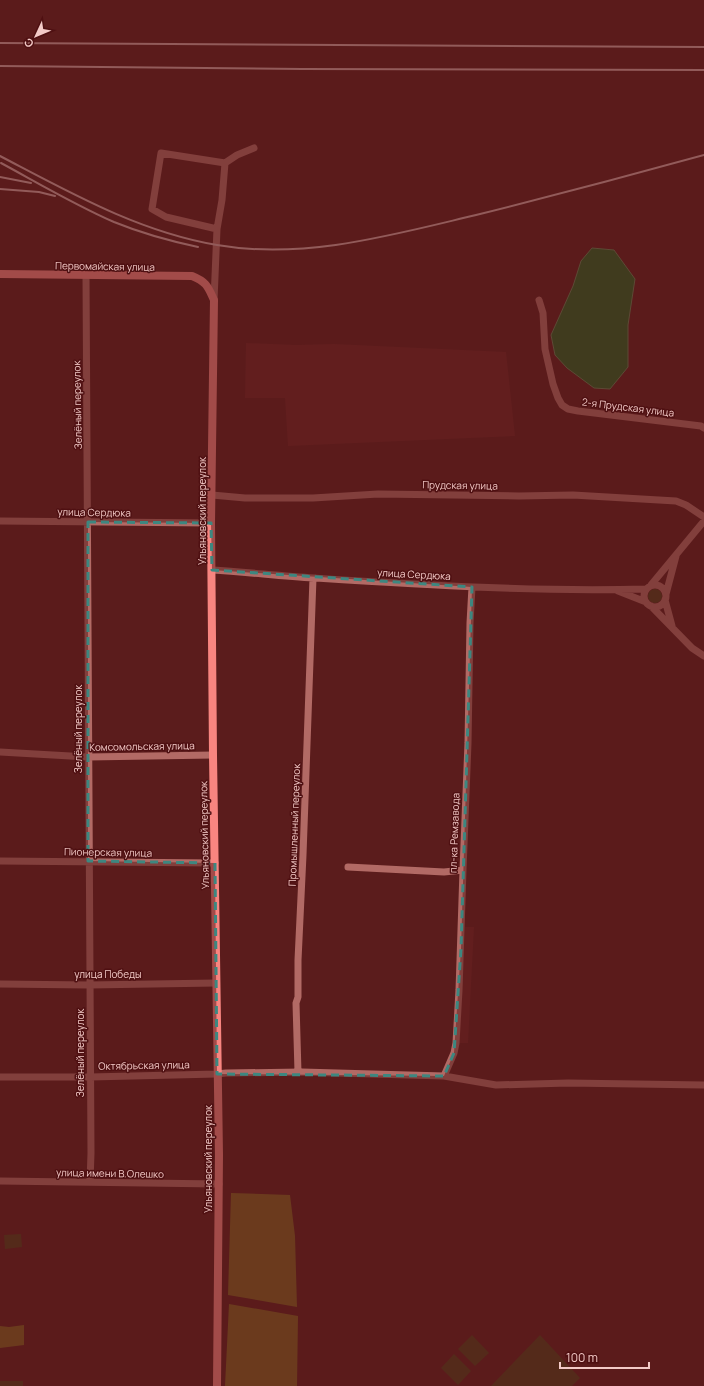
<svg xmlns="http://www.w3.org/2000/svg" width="704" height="1386" font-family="Manrope,sans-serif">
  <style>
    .built { fill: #6b2323 }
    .green { fill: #4d3d1a }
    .forest { fill: #7e6120 }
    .water { fill: #1f6222; stroke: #5f8154 }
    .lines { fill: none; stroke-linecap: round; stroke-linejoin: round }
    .minor { stroke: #b26a65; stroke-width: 7 }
    .secondary { stroke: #f88580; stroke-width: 8 }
    .rail { stroke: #d6a8a6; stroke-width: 2 }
    .marked { fill: none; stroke: #3d8780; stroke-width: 3; stroke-dasharray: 8 5; stroke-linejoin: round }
    .labels { text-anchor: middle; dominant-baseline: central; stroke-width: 3; stroke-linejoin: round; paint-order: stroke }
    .street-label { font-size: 10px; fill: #f3cac7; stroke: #4f1012 }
  </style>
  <rect width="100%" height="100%" fill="#5b1c1c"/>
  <path class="built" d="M246 343 296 345 334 344 506 352 515 436 288 446 285 398H245Z
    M465 927H474L468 1043H459Z"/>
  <path class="green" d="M648 596a7 7 0 1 1 14 0a7 7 0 1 1-14 0Z
    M21 1234 22 1247 5 1249 4 1235Z
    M472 1335 489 1353 475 1366 458 1349Z
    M540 1335 580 1378 572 1386H491Z
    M454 1354 471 1371 458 1385 441 1368Z
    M0 1381H23V1386H0Z"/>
  <path class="forest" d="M231 1193 290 1195 295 1236 297 1307 228 1295Z
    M229 1304 298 1316 297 1386H225Z
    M24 1325V1345L0 1348V1326L9 1327Z"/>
  <path class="water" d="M592 248 614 250 635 279 628 325V367L610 389 594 388 567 368 555 355 551 335 573 286 581 261Z"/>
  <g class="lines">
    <path class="minor" d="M217 229 166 217 152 209 161 153 225 163
      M86 275 91 1153 90 1182
      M214 300 217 229 222 200 225 163 237 155 254 148
      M539 300 543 313 545 349 553 384 558 398 562 405 568 409 578 411 701 426 704 428
      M212 495 245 498H313L378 494 519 496 573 495 676 501 686 505 704 517
      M0 521 211 523
      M212 570C246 572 280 576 314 578 425 585 535 592 646 589
      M651 585 704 521
      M644 596a11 11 0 1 1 22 0a11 11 0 1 1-22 0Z
      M618 591 646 602
      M666 594 676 556
      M665 600 672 626
      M651 606 692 648 704 656
      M0 752 88 757 213 755
      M0 861 215 863
      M348 867 444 872 463 870
      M0 984 89 985 216 983
      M298 1072 296 1003 298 997V960L303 855 313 578
      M444 1076 454 1053 456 1043 459 990 463 870 468 743 470 623 472 587
      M0 1077H90L217 1074 226 1073 302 1072 444 1076 496 1085 568 1083 704 1085
      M0 1181 219 1184"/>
    <path class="secondary" d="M0 274 192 276C207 282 208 287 214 300L211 523 213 755 219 1155 217 1386"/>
    <path class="rail" d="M0 43 704 47
      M0 66 302 69 704 70
      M0 156C69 192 139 232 217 245 304 260 392 235 476 215 552 196 628 176 704 155
      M1 163C38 183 75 205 114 222 141 233 170 241 198 247
      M0 177 31 183
      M0 189 39 192 55 196"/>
  </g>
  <path d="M0 0H704V1386H0ZM88 522 211 523 212 570 472 587 461 949 454 1053 444 1076 217 1074 215 863 88 861Z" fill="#5b1c1c" fill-opacity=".55" fill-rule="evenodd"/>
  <path class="marked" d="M88 522 211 523 212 570 472 587 461 949 454 1053 444 1076 217 1074 215 863 88 861Z"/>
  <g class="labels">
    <g class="street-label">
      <text transform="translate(105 266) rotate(1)">Первомайская улица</text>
      <text transform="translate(77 405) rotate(-91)">Зелёный переулок</text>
      <text transform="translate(628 407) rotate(7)">2-я Прудская улица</text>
      <text transform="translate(460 485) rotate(1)">Прудская улица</text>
      <text transform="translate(202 511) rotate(-90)">Ульяновский переулок</text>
      <text transform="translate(94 512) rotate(1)">улица Сердюка</text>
      <text transform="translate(414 574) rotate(3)">улица Сердюка</text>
      <text transform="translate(78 729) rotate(-90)">Зелёный переулок</text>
      <text transform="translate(142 746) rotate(-1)">Комсомольская улица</text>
      <text transform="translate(294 825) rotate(-88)">Промышленный переулок</text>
      <text transform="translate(454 833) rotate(-88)">пл-ка Ремзавода</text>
      <text transform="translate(204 835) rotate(-91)">Ульяновский переулок</text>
      <text transform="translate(108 852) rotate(1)">Пионерская улица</text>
      <text x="108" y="974">улица Победы</text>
      <text transform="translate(80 1053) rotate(-90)">Зелёный переулок</text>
      <text transform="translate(144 1065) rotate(-1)">Октябрьская улица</text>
      <text transform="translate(208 1159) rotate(-90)">Ульяновский переулок</text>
      <text transform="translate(110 1173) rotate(1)">улица имени В.Олешко</text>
    </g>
  </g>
  <g transform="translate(36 36) rotate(226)" stroke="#4f1012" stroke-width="3" paint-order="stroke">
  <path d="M0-3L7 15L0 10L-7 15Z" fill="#f3cac7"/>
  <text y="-6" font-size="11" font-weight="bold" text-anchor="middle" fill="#f3cac7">С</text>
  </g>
  <path d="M560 1362v6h89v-6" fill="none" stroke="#f3cac7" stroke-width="2"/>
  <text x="566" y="1362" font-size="12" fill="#f3cac7" stroke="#4f1012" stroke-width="3" paint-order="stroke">100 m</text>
</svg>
